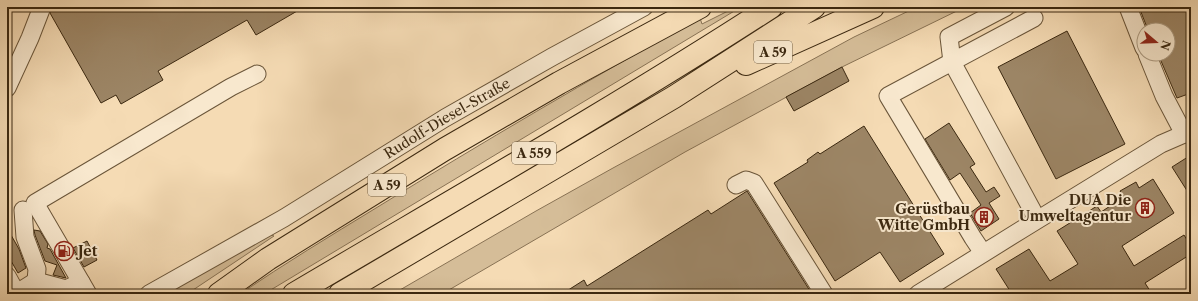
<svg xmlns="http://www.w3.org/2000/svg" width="1198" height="301" font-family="'Libre Caslon Text',serif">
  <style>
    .green { fill: #d5bd98; stroke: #887254 }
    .building { fill: #9c8565; stroke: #3b2810 }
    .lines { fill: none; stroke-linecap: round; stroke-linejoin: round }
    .minor-casing { stroke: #6a5539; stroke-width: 19 }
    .highway-casing { stroke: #3b2810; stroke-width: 24 }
    .minor { stroke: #f8e8ce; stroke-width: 17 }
    .highway { stroke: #f5dbb4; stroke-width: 22 }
    .labels { text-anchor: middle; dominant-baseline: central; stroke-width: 4; stroke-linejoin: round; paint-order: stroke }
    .shield { fill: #f8e8ce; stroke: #746249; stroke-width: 1 }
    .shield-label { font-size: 13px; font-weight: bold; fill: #3b2810 }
    .street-label { font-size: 14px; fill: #3b2810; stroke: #f8e8ce }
    .poi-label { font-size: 14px; font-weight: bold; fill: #3b2810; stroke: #f8e8ce; text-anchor: end }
  </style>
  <rect width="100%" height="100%" fill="#f5dbb4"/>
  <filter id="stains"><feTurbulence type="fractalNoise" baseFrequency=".005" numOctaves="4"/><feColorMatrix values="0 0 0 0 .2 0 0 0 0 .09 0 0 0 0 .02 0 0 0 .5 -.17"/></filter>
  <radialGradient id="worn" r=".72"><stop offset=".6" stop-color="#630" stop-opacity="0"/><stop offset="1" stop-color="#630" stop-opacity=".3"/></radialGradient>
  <path class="green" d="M736 7H741L264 294H240C284 264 330 236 376 208 483 142 590 79 700 18L702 24Z
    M917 7H965L842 67 685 152 442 294H393L536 211 613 168 854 37Z
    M269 234 274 236 187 294H166Z"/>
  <path class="building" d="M52 7H304L256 35 247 20 158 71 163 80 121 104 116 95 101 103 50 13Z
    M1139 7H1191V93L1177 98 1158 54H1168V30H1148Z
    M1067 31 1125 144 1056 179 998 67Z
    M842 67 849 81 794 111 786 97Z
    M949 123 975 164 970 167 986 192 994 187 1000 196 989 203 999 219 981 231 970 213 981 205 960 173 950 180 925 139Z
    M864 126 944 254 900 282 880 252 835 281 774 183 808 162 807 160 818 152 820 154Z
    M1191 155V197L1172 167Z
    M1153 179 1174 213 1122 246 1134 266 1184 235 1191 246V254L1145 283 1152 294H1012L996 269 1029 249 1050 281 1078 264 1057 231 1097 206 1101 212 1124 197 1120 191 1136 182 1139 188Z
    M747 191 812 294H562L584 280 587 286 708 210 711 214Z
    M7 228 19 249 26 268 18 273 7 254Z
    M34 230 40 231 48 244 47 248 50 249 66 278 53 275 57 265 45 261 35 235Z
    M87 241 97 260 84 267 73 248Z"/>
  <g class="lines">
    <g class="minor-casing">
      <g id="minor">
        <path d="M1006 7 949 37 952 62 1037 219"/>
        <path d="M1128 7 1144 48"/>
        <path d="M1147 54 1164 96 1184 134"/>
        <path d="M7 88 30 38 42 7"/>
        <path d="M736 185 746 180 754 183 824 294"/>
        <path d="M23 210 25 237 37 269 36 281"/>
        <path d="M983 253 973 238 888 96 1034 18"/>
        <path d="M7 276 17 294"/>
        <path d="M17 293 36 281 66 289 81 282"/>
        <path d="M88 294 35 203 231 87 257 74"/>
        <path id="s1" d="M149 294 284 218 445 118 552 57 644 7"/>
        <path d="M918 294 1021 230 1161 144 1191 131"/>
      </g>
    </g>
    <g class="highway-casing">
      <path id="highway" d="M746 64 873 7
        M219 294 268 259 445 149 559 83 700 7
        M294 294C453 200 615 108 771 7
        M340 294 674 97 814 7"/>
    </g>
    <use href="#minor" class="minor"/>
    <use href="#highway" class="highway"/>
  </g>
  <defs>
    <g id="building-ring" transform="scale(1)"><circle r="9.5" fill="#f8e8ce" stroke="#8f2418" stroke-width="1.5"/><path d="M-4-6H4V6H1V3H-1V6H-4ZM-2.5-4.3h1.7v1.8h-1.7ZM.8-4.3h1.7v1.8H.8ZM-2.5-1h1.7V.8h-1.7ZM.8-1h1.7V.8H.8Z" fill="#8f2418"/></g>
    <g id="fuel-ring" transform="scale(1)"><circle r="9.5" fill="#f8e8ce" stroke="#8f2418" stroke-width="1.5"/><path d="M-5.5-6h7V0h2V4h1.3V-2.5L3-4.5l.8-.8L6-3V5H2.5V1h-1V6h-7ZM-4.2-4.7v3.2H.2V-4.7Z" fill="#8f2418"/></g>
  </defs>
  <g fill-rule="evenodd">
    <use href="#building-ring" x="1145" y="208"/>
    <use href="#building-ring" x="984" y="217"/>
    <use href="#fuel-ring" x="64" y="251"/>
  </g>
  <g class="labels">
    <g class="shield">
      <rect x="754" y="41" width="38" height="22" rx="3"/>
      <rect x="512" y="142" width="44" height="22" rx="3"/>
      <rect x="368" y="174" width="38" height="22" rx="3"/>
    </g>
    <g class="shield-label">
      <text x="773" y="52">A 59</text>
      <text x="534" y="153">A 559</text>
      <text x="387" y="185">A 59</text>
    </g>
    <g class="street-label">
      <text stroke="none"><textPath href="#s1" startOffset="346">Rudolf-Diesel-Straße</textPath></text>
    </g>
    <g class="poi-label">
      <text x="1131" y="200">DUA Die<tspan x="1131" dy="16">Umweltagentur</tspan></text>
      <text x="970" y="209">Gerüstbau<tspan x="970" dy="16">Witte GmbH</tspan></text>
      <text x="78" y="251" text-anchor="start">Jet</text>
    </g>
  </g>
  <rect width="1198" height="301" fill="none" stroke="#f5dbb4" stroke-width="24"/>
  <rect x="8" y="8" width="1182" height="285" fill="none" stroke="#3b2810" stroke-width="2"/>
  <rect x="12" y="12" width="1174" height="277" fill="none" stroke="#3b2810"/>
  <g transform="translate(1156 42) rotate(109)"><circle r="19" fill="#f8e8ce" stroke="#ac9b82"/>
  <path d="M0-3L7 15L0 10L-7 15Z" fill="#8f2418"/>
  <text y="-6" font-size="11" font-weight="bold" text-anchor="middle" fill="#3b2810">N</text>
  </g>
  <rect width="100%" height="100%" filter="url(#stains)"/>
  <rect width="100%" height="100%" fill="url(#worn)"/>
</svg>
